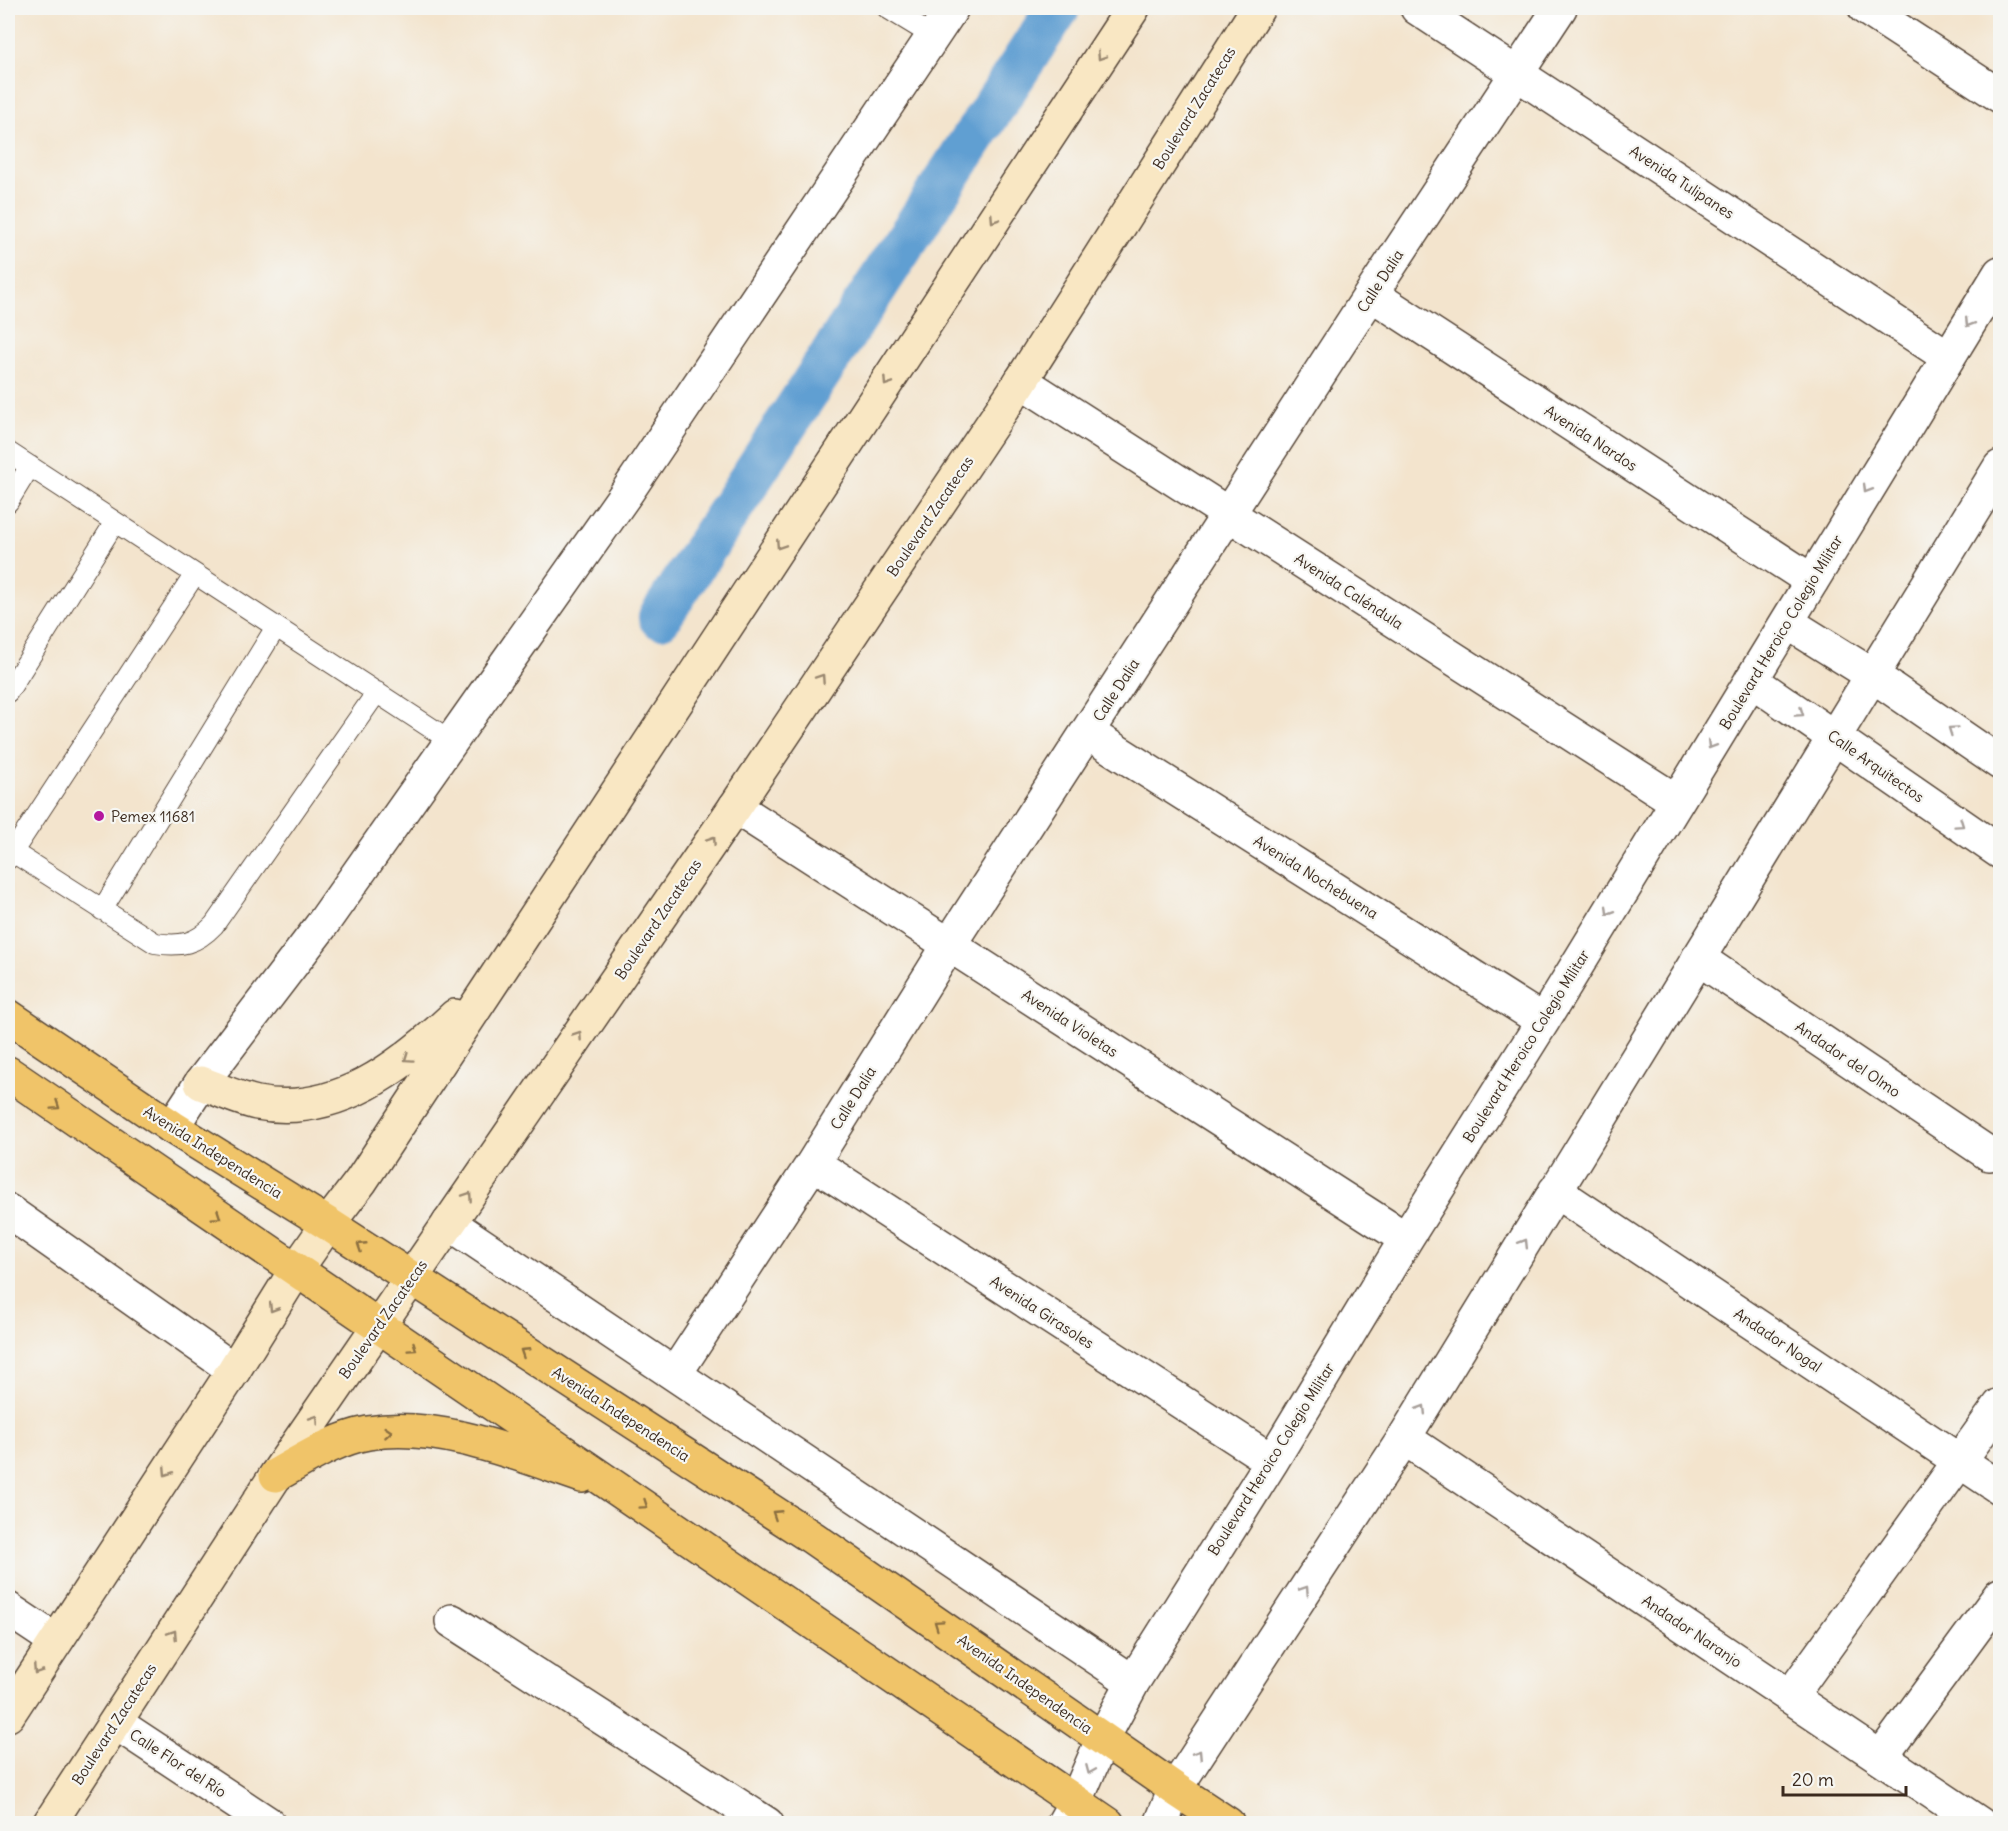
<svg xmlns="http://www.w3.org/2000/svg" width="2008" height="1831" font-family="Delius,sans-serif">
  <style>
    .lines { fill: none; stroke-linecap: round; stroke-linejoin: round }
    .canal { stroke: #619fd2; stroke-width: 44 }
    .lane-casing { stroke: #574638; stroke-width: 22 }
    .street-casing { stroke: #574638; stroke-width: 36 }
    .secondary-casing { stroke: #574638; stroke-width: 36 }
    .primary-casing { stroke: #574638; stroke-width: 36 }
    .lane { stroke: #fff; stroke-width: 20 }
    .street { stroke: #fff; stroke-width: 33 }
    .secondary { stroke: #f9e7c3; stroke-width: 33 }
    .primary { stroke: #f0c469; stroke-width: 33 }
    .oneway { stroke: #9a8870 }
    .oneway2 { stroke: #a79f9a }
    .oneway3 { stroke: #8c6f40 }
    .poi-dot { fill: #b5179e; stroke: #f6f6f2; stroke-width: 2 }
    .labels { text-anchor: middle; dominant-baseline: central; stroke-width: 4.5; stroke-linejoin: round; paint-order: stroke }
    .street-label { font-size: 15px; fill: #3b2a1e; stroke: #f6f6f2 }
    .poi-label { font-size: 15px; fill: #3b2a1e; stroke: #f6f6f2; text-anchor: start }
  </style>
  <rect width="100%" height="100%" fill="#f6f6f2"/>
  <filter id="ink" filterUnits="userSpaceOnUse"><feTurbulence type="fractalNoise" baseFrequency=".0167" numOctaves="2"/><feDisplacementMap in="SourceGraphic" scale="12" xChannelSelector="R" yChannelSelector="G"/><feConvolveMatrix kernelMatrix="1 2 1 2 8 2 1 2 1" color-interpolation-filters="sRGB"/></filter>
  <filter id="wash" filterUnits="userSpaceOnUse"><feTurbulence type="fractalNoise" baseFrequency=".008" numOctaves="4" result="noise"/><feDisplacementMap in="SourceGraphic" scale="24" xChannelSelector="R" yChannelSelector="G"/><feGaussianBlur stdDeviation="1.35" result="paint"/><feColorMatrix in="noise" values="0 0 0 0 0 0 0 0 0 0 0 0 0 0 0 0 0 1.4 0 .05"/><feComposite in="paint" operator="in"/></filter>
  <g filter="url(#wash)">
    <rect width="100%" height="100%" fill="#f3e4cd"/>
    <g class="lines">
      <path class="canal" d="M660 617 1058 8"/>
    </g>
  </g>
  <g filter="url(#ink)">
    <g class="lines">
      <g class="lane-casing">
        <path id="lane" d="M887 8 933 36
          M8 452 451 741
          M8 502 30 466
          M8 692 115 522
          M8 849 155 943C181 947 196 944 214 925L377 692
          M8 859 195 574
          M102 910 276 627"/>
      </g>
      <g class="street-casing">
        <path id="street" d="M1417 8 1948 357
          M1865 8 2000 96
          M1371 294 1812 581
          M1021 381 1676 801
          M1787 622 1872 675 2000 763
          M1751 680 2000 852
          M1088 733 1543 1021
          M735 807 1406 1239
          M1698 958 1989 1154 2000 1152
          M172 1127 201 1083 321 926 627 492 952 8
          M813 1163 1272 1461
          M1555 1191 2000 1488
          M8 1211 234 1370
          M449 1223 1133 1682
          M675 1374 813 1163 949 945 1371 294 1560 8
          M1404 1438 1980 1824
          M8 1609 56 1641
          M452 1621 767 1824
          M1790 1697 2000 1405
          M116 1723 269 1824
          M1881 1757 2000 1595
          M1063 1824 1076 1801 1103 1738 1133 1682 1272 1461 1406 1239 1543 1021 2000 273
          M1161 1824 1175 1789 1404 1438 2000 467"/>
      </g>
      <g class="secondary-casing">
        <path id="secondary" d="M201 1083C220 1090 238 1099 257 1103 336 1118 402 1066 455 1016
          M8 1715 234 1370 296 1270 328 1224 361 1181 497 975 1133 8
          M49 1824 276 1475 735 807 1021 381 1258 8"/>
      </g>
      <g class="primary-casing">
        <path id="primary" d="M8 1016 172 1127 328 1224 813 1538 1175 1789 1228 1824
          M8 1073 1108 1824
          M276 1475C305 1459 335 1439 368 1433 438 1421 517 1454 582 1476"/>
      </g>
      <use href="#lane" class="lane"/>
      <use href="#street" class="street"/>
      <use href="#secondary" class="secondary"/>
      <use href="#primary" class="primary"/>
    </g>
    <defs><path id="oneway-chevron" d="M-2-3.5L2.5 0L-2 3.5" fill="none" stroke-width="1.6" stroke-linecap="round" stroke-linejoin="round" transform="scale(1.5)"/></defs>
    <g class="oneway">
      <use href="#oneway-chevron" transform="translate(1101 56) rotate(123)"/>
      <use href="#oneway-chevron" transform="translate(994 219) rotate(123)"/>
      <use href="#oneway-chevron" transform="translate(887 382) rotate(123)"/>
      <use href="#oneway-chevron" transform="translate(780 545) rotate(123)"/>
      <use href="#oneway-chevron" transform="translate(821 678) rotate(-56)"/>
      <use href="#oneway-chevron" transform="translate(712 840) rotate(-56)"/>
      <use href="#oneway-chevron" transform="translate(578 1035) rotate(-56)"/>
      <use href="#oneway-chevron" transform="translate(408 1058) rotate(145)"/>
      <use href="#oneway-chevron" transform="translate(468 1196) rotate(-56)"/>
      <use href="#oneway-chevron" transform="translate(273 1308) rotate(122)"/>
      <use href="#oneway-chevron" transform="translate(315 1419) rotate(-56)"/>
      <use href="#oneway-chevron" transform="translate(167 1472) rotate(123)"/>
      <use href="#oneway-chevron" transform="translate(173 1634) rotate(-57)"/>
      <use href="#oneway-chevron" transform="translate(37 1670) rotate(123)"/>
    </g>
    <g class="oneway2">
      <use href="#oneway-chevron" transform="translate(1969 323) rotate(122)"/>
      <use href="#oneway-chevron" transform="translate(1867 489) rotate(121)"/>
      <use href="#oneway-chevron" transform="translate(1800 713) rotate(34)"/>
      <use href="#oneway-chevron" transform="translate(1952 730) rotate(-145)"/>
      <use href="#oneway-chevron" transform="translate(1711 745) rotate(122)"/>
      <use href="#oneway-chevron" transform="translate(1960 824) rotate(35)"/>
      <use href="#oneway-chevron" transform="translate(1609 911) rotate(121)"/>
      <use href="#oneway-chevron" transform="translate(1524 1243) rotate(-58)"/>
      <use href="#oneway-chevron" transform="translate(1422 1409) rotate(-58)"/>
      <use href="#oneway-chevron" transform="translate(1305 1590) rotate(-57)"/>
      <use href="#oneway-chevron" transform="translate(1198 1754) rotate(-57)"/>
      <use href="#oneway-chevron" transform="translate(1090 1770) rotate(113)"/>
    </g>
    <g class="oneway3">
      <use href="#oneway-chevron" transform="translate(56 1106) rotate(34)"/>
      <use href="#oneway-chevron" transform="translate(217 1216) rotate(34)"/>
      <use href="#oneway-chevron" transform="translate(361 1246) rotate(-147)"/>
      <use href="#oneway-chevron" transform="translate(413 1348) rotate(34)"/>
      <use href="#oneway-chevron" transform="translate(524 1352) rotate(-147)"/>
      <use href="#oneway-chevron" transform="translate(388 1432) rotate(-4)"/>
      <use href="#oneway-chevron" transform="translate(644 1505) rotate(34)"/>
      <use href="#oneway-chevron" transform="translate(776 1514) rotate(-147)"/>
      <use href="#oneway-chevron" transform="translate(938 1624) rotate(-145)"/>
    </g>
  </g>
  <circle class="poi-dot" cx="99" cy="816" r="6"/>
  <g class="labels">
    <g class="street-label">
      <text transform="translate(1194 108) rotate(-58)">Boulevard Zacatecas</text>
      <text transform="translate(1682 182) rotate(33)">Avenida Tulipanes</text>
      <text transform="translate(1380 281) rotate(-57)">Calle Dalia</text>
      <text transform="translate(1591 438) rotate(33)">Avenida Nardos</text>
      <text transform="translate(930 516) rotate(-56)">Boulevard Zacatecas</text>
      <text transform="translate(1349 591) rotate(33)">Avenida Caléndula</text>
      <text transform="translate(1781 632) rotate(-59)">Boulevard Heroico Colegio Militar</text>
      <text transform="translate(1116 690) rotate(-57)">Calle Dalia</text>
      <text transform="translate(1876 766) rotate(35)">Calle Arquitectos</text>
      <text transform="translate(1316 877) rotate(32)">Avenida Nochebuena</text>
      <text transform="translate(658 919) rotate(-56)">Boulevard Zacatecas</text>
      <text transform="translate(1070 1023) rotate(33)">Avenida Violetas</text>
      <text transform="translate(1526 1046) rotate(-58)">Boulevard Heroico Colegio Militar</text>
      <text transform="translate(1848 1059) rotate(34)">Andador del Olmo</text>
      <text transform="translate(853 1098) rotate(-58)">Calle Dalia</text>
      <text transform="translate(213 1152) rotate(32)">Avenida Independencia</text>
      <text transform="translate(1042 1312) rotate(33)">Avenida Girasoles</text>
      <text transform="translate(383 1319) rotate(-55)">Boulevard Zacatecas</text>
      <text transform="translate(1778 1340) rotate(34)">Andador Nogal</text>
      <text transform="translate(621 1414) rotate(33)">Avenida Independencia</text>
      <text transform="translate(1271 1459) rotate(-58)">Boulevard Heroico Colegio Militar</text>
      <text transform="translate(1692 1631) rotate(34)">Andador Naranjo</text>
      <text transform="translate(1025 1684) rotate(35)">Avenida Independencia</text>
      <text transform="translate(114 1724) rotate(-57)">Boulevard Zacatecas</text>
      <text transform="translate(178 1763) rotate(33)">Calle Flor del Río</text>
    </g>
    <g class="poi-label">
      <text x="111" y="816">Pemex 11681</text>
    </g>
  </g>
  <rect width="2008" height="1831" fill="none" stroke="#f6f6f2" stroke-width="30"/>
  <path d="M1783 1786v9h123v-9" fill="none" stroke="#3b2a1e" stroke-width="3"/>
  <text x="1792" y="1786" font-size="18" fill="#3b2a1e" stroke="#f6f6f2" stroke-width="4.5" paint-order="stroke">20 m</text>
</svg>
